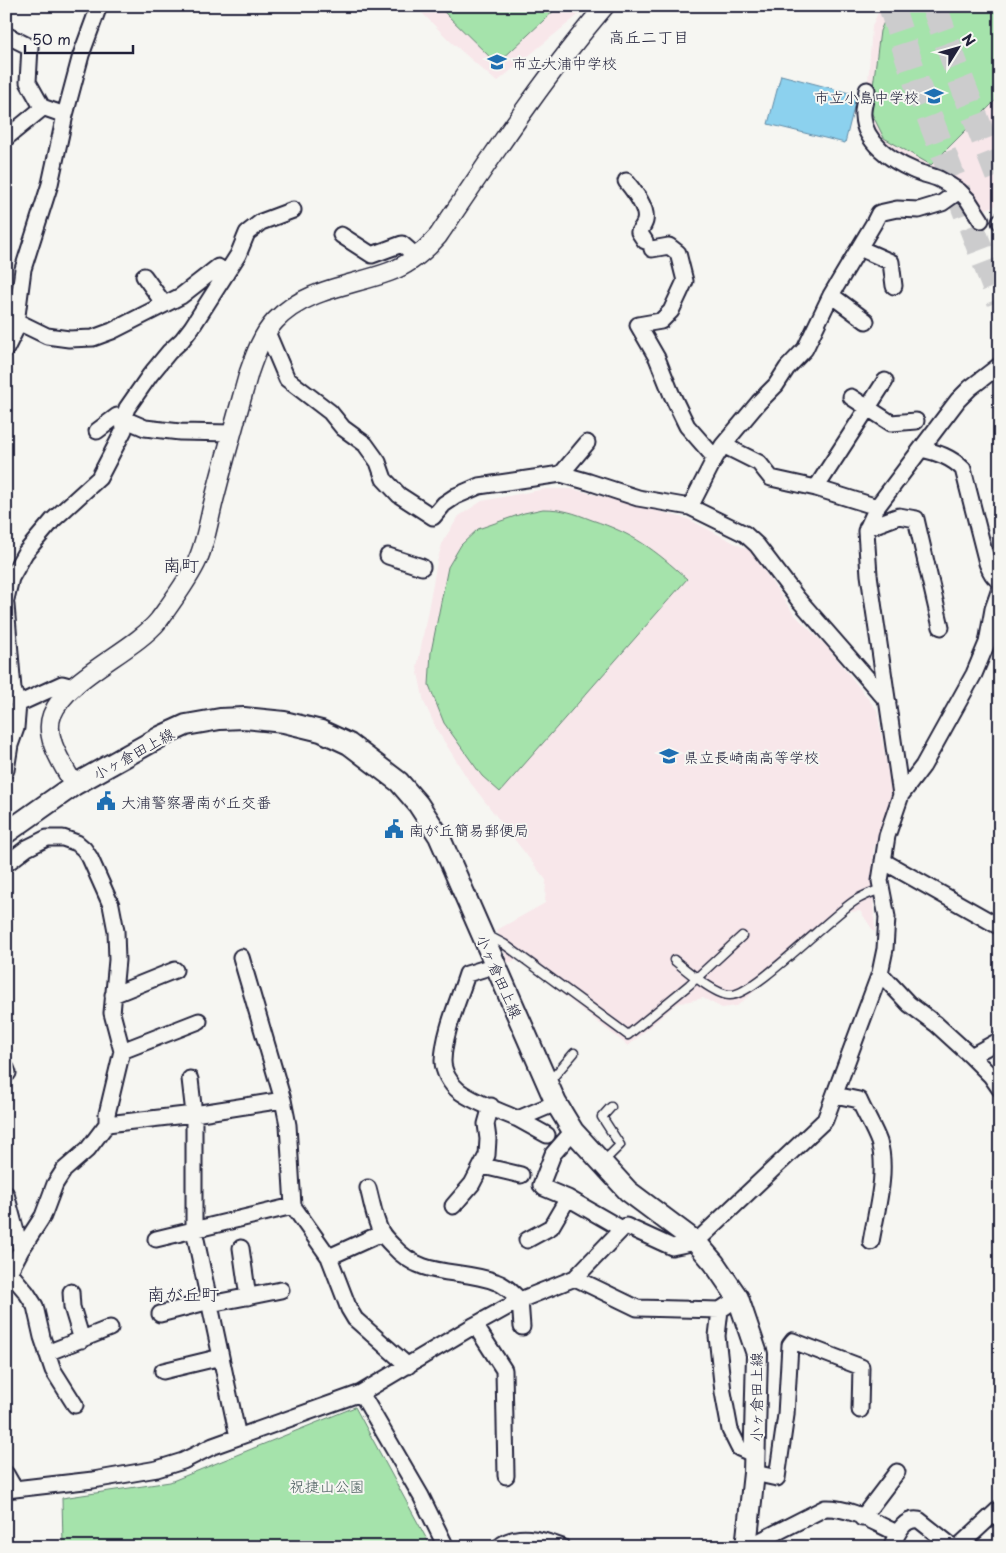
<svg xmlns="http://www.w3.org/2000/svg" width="1006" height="1553" font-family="'Playpen Sans','Klee One',sans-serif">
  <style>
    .built { fill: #f8e7ea }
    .green { fill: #a5e3ab; stroke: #648273 }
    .water { fill: #8cd1ee; stroke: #628ba6 }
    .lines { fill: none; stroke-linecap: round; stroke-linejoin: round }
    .motorway-tunnel { stroke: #cccccd; stroke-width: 26; stroke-dasharray: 26 13; stroke-linecap: butt }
    .service-casing { stroke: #22223b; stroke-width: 11 }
    .minor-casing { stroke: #22223b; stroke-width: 19 }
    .tertiary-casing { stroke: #22223b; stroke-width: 21 }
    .secondary-casing { stroke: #22223b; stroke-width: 24 }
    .service { stroke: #f6f6f2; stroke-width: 8 }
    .minor { stroke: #f6f6f2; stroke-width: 15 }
    .tertiary { stroke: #f6f6f2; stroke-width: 18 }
    .secondary { stroke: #f6f6f2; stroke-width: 20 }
    .labels { text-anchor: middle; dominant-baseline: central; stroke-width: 4; stroke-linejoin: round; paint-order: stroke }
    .poi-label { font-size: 15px; fill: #22223b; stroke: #f6f6f2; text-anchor: start }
    .street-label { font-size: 15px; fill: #22223b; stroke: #f6f6f2 }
    .park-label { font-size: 15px; fill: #495c5d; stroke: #f6f6f2 }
    .neighbourhood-label { font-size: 16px; fill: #22223b; stroke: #f6f6f2 }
    .quarter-label { font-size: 18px; fill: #22223b; stroke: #f6f6f2 }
  </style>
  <rect width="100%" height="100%" fill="#f6f6f2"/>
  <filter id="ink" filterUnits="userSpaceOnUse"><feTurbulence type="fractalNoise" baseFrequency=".02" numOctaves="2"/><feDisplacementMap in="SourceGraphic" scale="10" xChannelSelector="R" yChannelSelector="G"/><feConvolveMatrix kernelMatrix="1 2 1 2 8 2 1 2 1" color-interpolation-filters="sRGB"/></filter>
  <g filter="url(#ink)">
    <path class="built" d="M415 6H589L497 82 450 41Z
      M881 6H1000V204L986 209 963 190 878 142 866 112 872 26Z
      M545 489H573L688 519 750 551 794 614 829 649 877 710 893 800 874 848 872 870 875 933 860 911 848 912 737 1006 722 1008 703 998 676 1004 628 1046 518 959 508 963 497 930 545 903 546 880 469 781 437 730 424 702 417 668 437 562 443 541 459 516 482 501Z"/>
    <path class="green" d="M438 6H559L497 64Z
      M891 6H1000V96L931 165 884 138 870 110 880 31Z
      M543 509C563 509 574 513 592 520 634 534 654 549 687 579L500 792 482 776 444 723 429 685 431 652 448 567 461 545 478 529 524 513Z
      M355 1407 431 1547H75L63 1544 62 1498 170 1482Z"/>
    <path class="water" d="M781 75 857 95 845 143 768 124Z"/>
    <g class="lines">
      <path class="motorway-tunnel" d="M891 6 918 87 1000 301
        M934 6 959 75 1000 181"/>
      <g class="service-casing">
        <path id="service" d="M487 935 504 944 628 1035 689 985 742 936
          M674 960C686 970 714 994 729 995 752 998 831 915 856 900 864 895 873 892 881 889
          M549 1082 574 1053
          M603 1162 620 1145 602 1117 611 1107"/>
      </g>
      <g class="minor-casing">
        <path id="minor" d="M6 35 30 47 28 82 42 107 65 115
          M6 138 39 111 42 107
          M626 181C634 191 648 208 645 221 644 225 641 229 639 232L645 241
          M959 191 968 200 981 220
          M1000 221V222
          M341 235 372 255 402 244 417 257
          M859 248 891 262 894 286
          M652 249 669 246 678 253 685 281 679 294 671 311 661 321 638 325 657 358 671 393 687 426 715 458
          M144 276 164 304
          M831 295 866 321
          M8 317 47 336 69 339 93 338 112 331 181 296 218 267 226 274
          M267 332 287 379 330 412 343 428 365 444 378 462 384 479 399 495 433 517 444 504 456 496 479 486 561 474 589 482 638 498 690 507 745 534 757 545 798 599 888 702
          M6 349 15 331 23 269 50 184 65 115 81 55 99 6
          M851 397 891 423 916 421
          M97 431 117 416 145 428 180 432 232 433
          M723 445 759 463 771 478 816 488 877 507
          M922 449C938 453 951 457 963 469L987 563C990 570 992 577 1000 581
          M561 474 587 443
          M816 488 885 381
          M690 507 715 458 723 445 759 402 776 385 787 368 805 349 831 295 874 223 879 213 897 209 919 210 942 203 959 191C952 187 945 182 939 179 930 175 921 174 913 170 892 161 864 142 863 116 862 108 866 98 867 90
          M867 528 899 516 916 519 941 627
          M388 556 422 567
          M6 599 11 578 25 553 53 520 99 478 124 430 123 419 127 408 150 375 169 352 182 340 192 327 238 255 247 233 261 222 293 210
          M6 605 13 689 18 704 16 728 10 745 6 770
          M18 704 62 684 73 687
          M901 795 869 575 866 531 877 507 958 400 970 388 1000 365
          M883 861 1000 927
          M6 864 27 848 47 838H63L77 843 84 849 90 858 111 905 116 931 117 960 112 1013 122 1051 107 1114V1124L88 1149 64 1170 55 1184 43 1216 21 1250 6 1278
          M241 957 283 1100 288 1125 293 1206 329 1257 349 1309 355 1319 408 1366
          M496 965 467 974C458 1002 444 1032 443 1061 443 1071 450 1084 459 1091 475 1103 500 1111 518 1119L556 1103
          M880 973 909 1004 936 1024 971 1056 991 1076 1000 1089
          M113 995 175 970
          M122 1051 199 1021
          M971 1056 1000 1040
          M6 1068 8 1073
          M190 1079 194 1114V1230L238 1437
          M835 1095 859 1100C865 1114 874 1128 879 1142 888 1171 876 1212 871 1242
          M518 1119 547 1135
          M107 1124 194 1114 283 1100
          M483 1166 521 1175
          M368 1188C372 1202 374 1218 381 1232 384 1237 389 1242 393 1246 422 1279 459 1268 496 1282 506 1285 512 1293 520 1300L522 1327
          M6 1194 21 1250
          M453 1206 472 1184 487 1155 488 1139 486 1124 491 1106
          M622 1229 626 1226 672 1247 696 1242 825 1120 880 973 885 949 887 917 880 881 887 836 901 795 923 766 974 674 987 643 993 609 1000 589
          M156 1239 293 1206
          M527 1240 551 1227 568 1198
          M241 1248 248 1297
          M329 1257 382 1233
          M10 1273 26 1292 35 1306 42 1337 53 1370 75 1405
          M575 1278 637 1308 720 1310 738 1298
          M71 1292 72 1307 82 1340
          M210 1304 281 1290
          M720 1310 717 1336 723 1392 730 1430 739 1448 755 1455
          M160 1314 210 1301
          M475 1325 504 1370 506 1476
          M47 1353 110 1328
          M163 1371 221 1357
          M361 1393 421 1496 446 1547
          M754 1473 777 1478 786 1415 790 1345 793 1341 861 1367 860 1410
          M6 1474 14 1488
          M6 1490 93 1480 157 1469 183 1461 213 1446 361 1393 475 1325 520 1300 575 1278 622 1229 568 1198 544 1188 541 1185 553 1154 573 1131
          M862 1518 897 1472
          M499 1547C517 1532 541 1539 562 1547
          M748 1547 825 1508C850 1507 875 1523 897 1533
          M891 1547C897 1535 903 1517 919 1520L953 1547
          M958 1547 1000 1508"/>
      </g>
      <g class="tertiary-casing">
        <path id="tertiary" d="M74 785C64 766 43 738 52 715 67 677 133 652 159 620 171 603 190 578 198 559 206 541 209 519 214 500 225 457 237 415 249 372 255 355 262 335 275 321 305 289 351 286 389 272 409 265 425 251 438 236 491 158 544 77 605 6"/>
      </g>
      <g class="secondary-casing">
        <path id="secondary" d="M6 833 74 785 162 736 186 725 220 719 244 718 284 722 321 731 349 744 399 782 418 804 439 836 556 1103 573 1131 628 1191 696 1242 714 1263 738 1298 757 1354 754 1473 746 1547"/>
      </g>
      <use href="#service" class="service"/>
      <use href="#minor" class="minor"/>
      <use href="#tertiary" class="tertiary"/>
      <use href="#secondary" class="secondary"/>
    </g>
  </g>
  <defs>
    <g id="school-bare" transform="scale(1.5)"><path d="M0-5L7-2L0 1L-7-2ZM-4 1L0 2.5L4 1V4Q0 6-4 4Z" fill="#1f6fb2" stroke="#f6f6f2" stroke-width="2.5" paint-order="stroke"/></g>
    <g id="civic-bare" transform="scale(1.5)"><path d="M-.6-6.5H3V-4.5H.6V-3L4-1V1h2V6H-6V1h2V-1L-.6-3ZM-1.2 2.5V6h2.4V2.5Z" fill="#1f6fb2" stroke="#f6f6f2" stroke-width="2.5" paint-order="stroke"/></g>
  </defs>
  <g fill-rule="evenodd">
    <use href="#school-bare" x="497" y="62"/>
    <use href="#school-bare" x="934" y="96"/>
    <use href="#school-bare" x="669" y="756"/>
    <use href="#civic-bare" x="106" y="801"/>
    <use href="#civic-bare" x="394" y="829"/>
  </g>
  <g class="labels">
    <g class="poi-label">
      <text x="512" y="62">市立大浦中学校</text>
      <text x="919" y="96" text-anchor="end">市立小島中学校</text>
      <text x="684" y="756">県立長崎南高等学校</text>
      <text x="121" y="801">大浦警察署南が丘交番</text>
      <text x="409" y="829">南が丘簡易郵便局</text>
    </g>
    <g class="street-label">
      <text transform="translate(133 753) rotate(-29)">小ヶ倉田上線</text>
      <text transform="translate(500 976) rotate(66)">小ヶ倉田上線</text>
      <text transform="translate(755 1397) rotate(-90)">小ヶ倉田上線</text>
    </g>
    <g class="park-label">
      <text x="327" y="1485">祝捷山公園</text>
    </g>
    <g class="neighbourhood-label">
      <text x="649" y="36">高丘二丁目</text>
    </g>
    <g class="quarter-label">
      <text x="181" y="564">南町</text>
      <text x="183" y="1293">南が丘町</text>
    </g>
  </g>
  <rect width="1006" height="1553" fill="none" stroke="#f6f6f2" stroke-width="25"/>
  <rect x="12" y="12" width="981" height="1528" fill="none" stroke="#22223b" stroke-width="2" filter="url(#ink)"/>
  <g transform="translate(958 48) rotate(53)" stroke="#f6f6f2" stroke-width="4" paint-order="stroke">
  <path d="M0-4L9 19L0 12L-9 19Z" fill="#22223b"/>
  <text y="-8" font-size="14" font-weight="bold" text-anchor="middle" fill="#22223b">N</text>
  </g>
  <path d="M25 45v8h108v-8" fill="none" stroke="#22223b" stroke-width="2.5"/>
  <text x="32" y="45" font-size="15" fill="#22223b" stroke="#f6f6f2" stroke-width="4" paint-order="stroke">50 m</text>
</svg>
